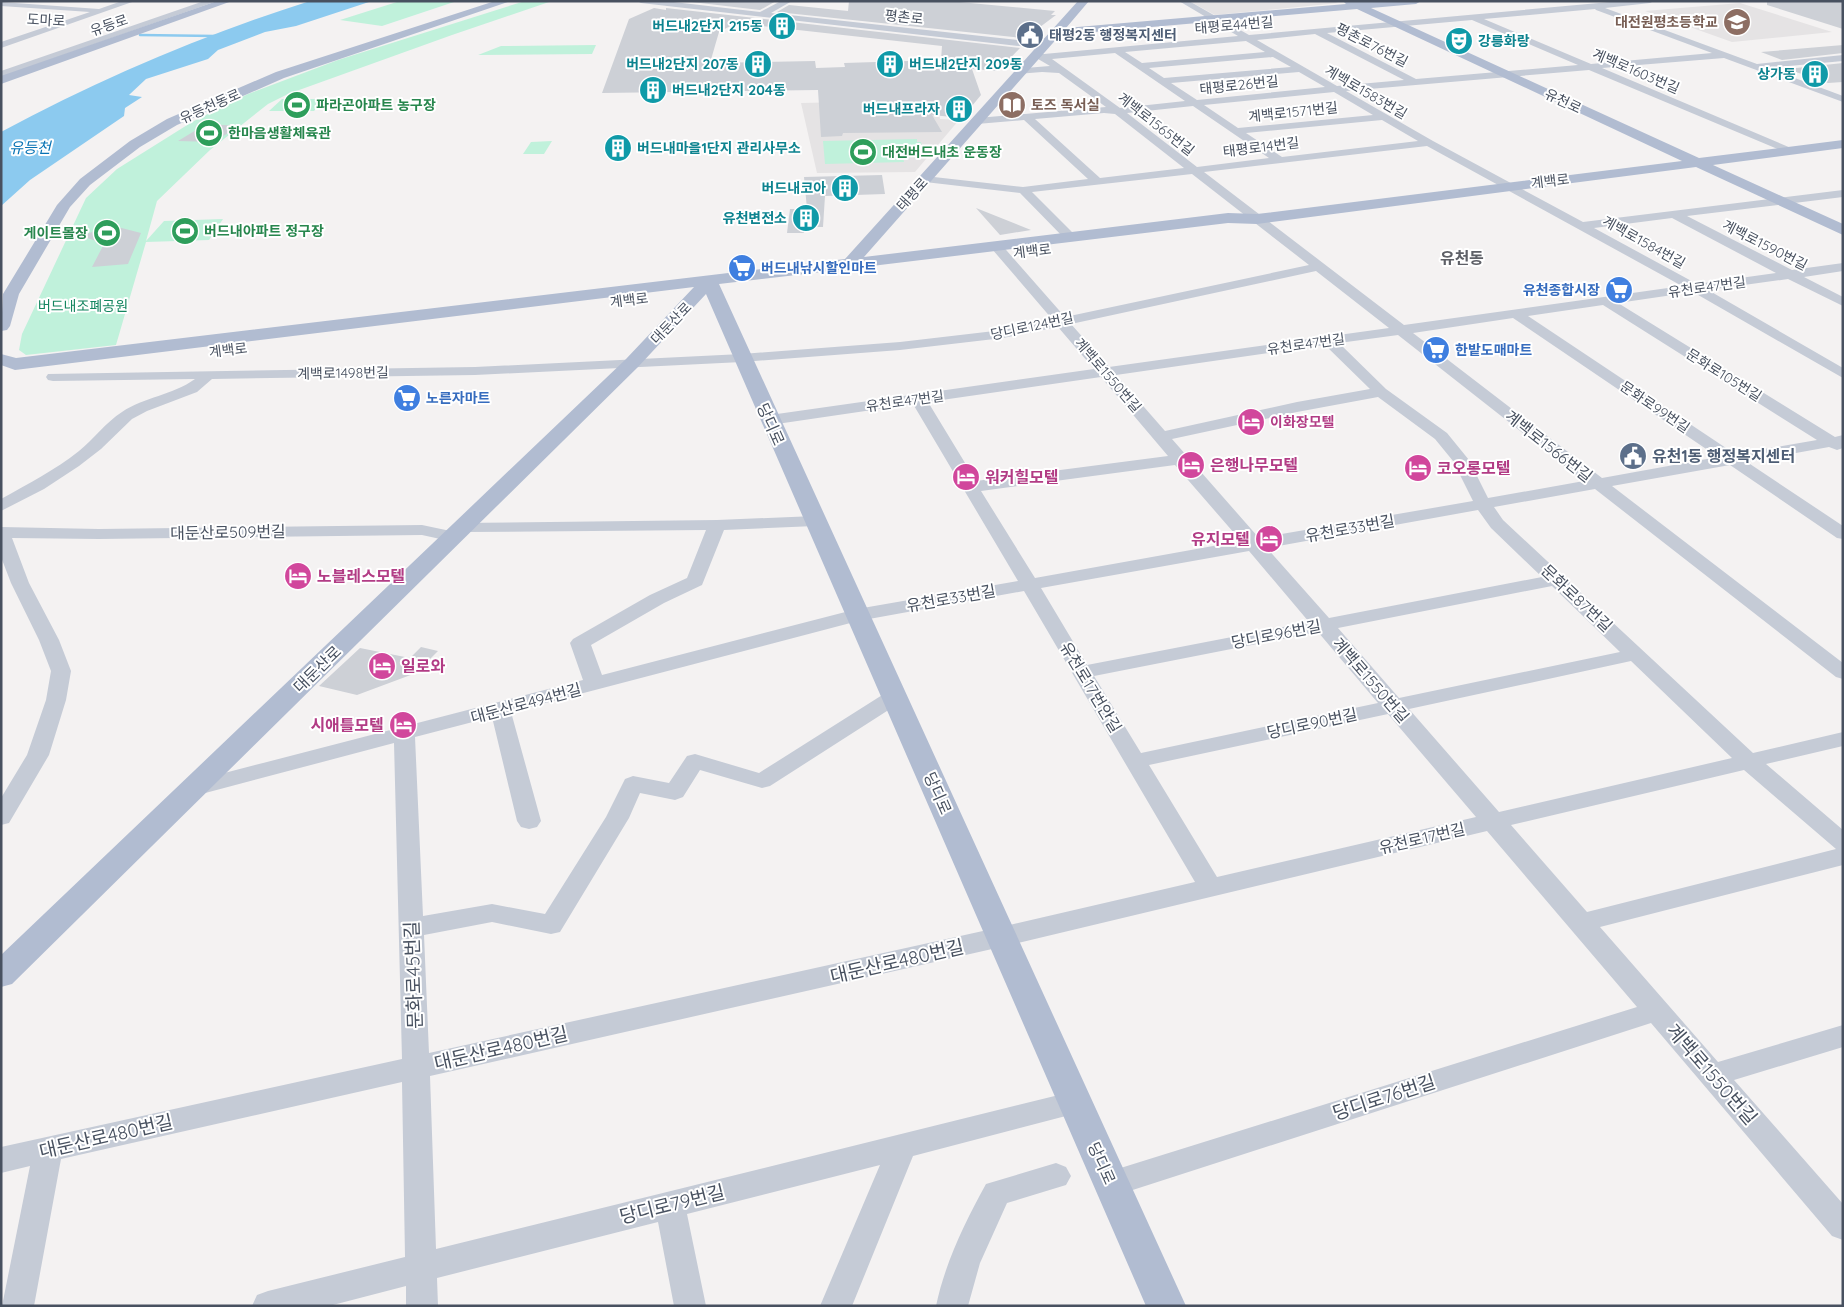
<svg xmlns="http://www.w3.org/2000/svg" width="1844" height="1307" font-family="Quicksand,'Noto Sans KR',sans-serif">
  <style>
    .education { fill: #e5e3e4 }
    .green { fill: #c0f1db }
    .water { fill: #8ccaef }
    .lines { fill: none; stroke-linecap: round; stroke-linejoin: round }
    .stream { stroke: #8ccaef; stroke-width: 2.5 }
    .building { fill: #cdd0d6; fill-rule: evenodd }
    .minor { fill: #c5cbd6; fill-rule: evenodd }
    .major { fill: #b1bcd1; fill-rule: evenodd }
    .labels { text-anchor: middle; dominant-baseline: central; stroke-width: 4; stroke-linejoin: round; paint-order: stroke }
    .far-street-label { font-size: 14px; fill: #485160; stroke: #fff }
    .far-education-label { font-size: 14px; font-weight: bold; fill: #785e54; stroke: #fff; text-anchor: end }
    .far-culture-label { font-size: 14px; font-weight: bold; fill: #0d838f; stroke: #fff; text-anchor: end }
    .far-service-label { font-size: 14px; font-weight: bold; fill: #4e5e75; stroke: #fff; text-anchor: start }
    .far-leisure-label { font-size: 14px; font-weight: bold; fill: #27864d; stroke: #fff; text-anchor: start }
    .far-shop-label { font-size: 14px; font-weight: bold; fill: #366cbe; stroke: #fff; text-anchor: start }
    .far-park-label { font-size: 14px; fill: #158660; stroke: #fff }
    .far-hotel-label { font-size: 14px; font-weight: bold; fill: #b23c85; stroke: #fff; text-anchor: start }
    .far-water-label { font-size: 15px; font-style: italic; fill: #0873b4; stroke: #fff }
    .far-quarter-label { font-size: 16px; font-weight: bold; fill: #5e6067; stroke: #fff }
    .street-label { font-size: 16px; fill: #485160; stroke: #fff }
    .service-label { font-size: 16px; font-weight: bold; fill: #4e5e75; stroke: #fff; text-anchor: start }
    .hotel-label { font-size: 16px; font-weight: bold; fill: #b23c85; stroke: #fff; text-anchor: start }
    .near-street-label { font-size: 19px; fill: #485160; stroke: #fff }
  </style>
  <rect width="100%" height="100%" fill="#f4f2f2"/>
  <path class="education" d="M1189 1H1333L1338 3 1215 15Z
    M1740 3 1832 32 1732 42 1645 11Z
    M936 100 940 119 959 120 915 172 817 173 801 103Z"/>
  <path class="green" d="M400 1H457L382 26 340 20Z
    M525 1H552L452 35 288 94 268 104 210 150 157 201 146 241 164 221 223 219 209 240 146 242 116 345 26 355 19 350 22 334 86 198 117 169 192 122 248 94 338 60Z
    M596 45 592 54 478 55 501 46Z
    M282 99H324L314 111H269Z
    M917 139V142H900H921L923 152 902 153 904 162 825 164 823 141Z
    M552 141 544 154H523L531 142Z"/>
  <path class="water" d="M310 1H372L296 26 265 32 218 50 208 59 146 79 129 95 142 97 125 108 124 116 30 180 1 206V132C100 79 203 35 310 1Z"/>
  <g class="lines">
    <path class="stream" d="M140 35 215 36"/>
  </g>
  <path class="building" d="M683 1H776L760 10Z
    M849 1H949L1055 11 1051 15H1056L1032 33H1038L1031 39 777 12 789 5 848 11Z
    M1767 1H1843V29L1767 5Z
    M654 8 666 10V8L1020 48 998 71 972 69 981 95 962 118 932 115 942 132 843 133 842 136 821 137 818 90 602 93 629 19ZM736 23 942 46 941 60 844 63 845 67 816 68 815 61 710 63 719 32Z
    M1843 45V53L1782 60 1761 52Z
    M1843 63V82L1828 83 1787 69Z
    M206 124 240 126 213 142 178 141Z
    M882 175 885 194 825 196 823 227H805L804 233H787L790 209H807L804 177Z
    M976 208 1031 230 1000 235Z
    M110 225 141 233 128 264 92 267 104 244 82 236Z
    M421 647 438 651 416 673 357 695 319 686 360 648 410 658Z"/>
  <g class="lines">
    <path class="minor" d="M122 1H135L1 48V42L90 12 1 6V2L99 9Z
      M204 1H217L1 77V71Z
      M637 1H665L760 12 781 1H792L771 13 1019 40 1046 41 1050 44 1046 47 1019 46 641 3Z
      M1179 1H1189L1249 35 1621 1H1654L1650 3 1605 8 1757 64 1843 55V61L1768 68 1843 96V102L1724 58 1602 68 1791 148 1792 150 1791 152 1787 153 1589 70 1346 91 1433 141 1583 222 1843 190V197L1687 216 1792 270 1843 263V271L1804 277 1843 297V306L1788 279 1708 290 1843 368V378L1693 292 1618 303 1835 437 1843 435V448L1837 450 1829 447 1747 462 1843 526V539L1837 538 1730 465 1612 486 1843 663V679L1836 677 1595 489 1494 507 1503 520 1561 574 1565 575 1567 580 1753 753 1843 732V746L1766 764 1843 830V865L1600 927 1718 1062 1843 1025V1047L1734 1080 1843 1204V1240L1832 1236 1651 1023 1111 1197 1101 1193 1096 1184 1101 1175 1111 1171 1637 1007 1487 831 1001 947 430 1076 436 1249 1075 1091 1085 1095 1089 1103 1085 1111 913 1156 852 1306H820L880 1165 687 1214 706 1306H674L658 1222 437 1278 438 1306H406V1286L329 1306H252L257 1295 268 1291 405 1257 402 1082 61 1159 34 1306H2L30 1166 1 1173V1147L402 1059 394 743 194 796 186 793 183 788 186 783 583 680 570 643 573 639 650 595 687 578 706 530 465 532 459 531 456 527 459 523 717 520 815 516 821 517 824 521 821 525 815 526 724 530 702 585 664 603 591 645 602 675 857 609 1018 581 913 404 770 425 764 423 762 420 764 417 770 415 1094 369 1058 327 1003 338 900 350 742 362 475 375 212 379 197 392 147 411 132 419 101 449 79 466 44 489 1 511V499C28 484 55 470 79 451 94 439 106 422 122 412 144 397 173 395 195 379L53 381 48 380 46 377 48 374 475 367 742 354 900 342 1003 330 1052 319 992 249 990 246 996 242 1000 243 1065 317 1309 265 1192 174 1032 192 1074 234 1076 237 1074 240H1066L1020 193 925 182 919 179 925 176 1023 187 1088 179 1024 120 977 124 972 121 977 118 1106 107 1059 73 1042 72 1017 74 1015 72 1025 68 1050 66 1033 56V52L1044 54 1238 36ZM1595 9 1596 10 1712 53 1591 64 1484 19ZM1472 20 1578 65 1416 79 1327 33ZM1315 34 1404 80 1337 86 1257 40ZM1246 41 1265 52 1142 63 1125 52ZM1115 53 1185 101 1120 108 1052 59ZM1273 57 1291 67 1164 78 1149 68ZM1299 72 1325 87 1197 100 1171 83ZM1334 92 1373 115 1238 128 1204 105ZM1193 106 1269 158 1197 167 1127 113ZM1104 113 1115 114 1184 168 1100 178 1035 119ZM1382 120 1418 141 1282 157 1246 133ZM1427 146 1682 286 1404 325 1204 172ZM1672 218 1776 273 1697 284 1594 228ZM1316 271 1389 328 1109 367 1071 324ZM1603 305 1817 440 1735 454 1528 316ZM1513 318 1718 457 1602 478 1413 333ZM1398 335 1584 481 1488 498 1469 460 1447 433 1386 389 1339 343ZM1325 345 1370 389 1297 402 1165 431 1116 375ZM1101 377 1168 456 976 481 928 402ZM1378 397 1435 439 1453 461 1473 501 1259 538 1172 439 1297 412ZM1175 465 1241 541 1035 578 981 491ZM1478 510 1491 528 1542 577 1329 618 1267 548ZM1249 551 1309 622 1087 665 1041 588ZM1552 586 1620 652 1399 698 1338 628ZM1024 591 1195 882 1001 927 429 1053 424 935 492 922 551 934 560 932 629 818 640 793 675 800 683 797 700 770 762 788 770 786 901 702 904 697 901 692 894 690 887 692 759 773 695 754 687 756 669 783 633 776 625 779 606 817 545 914 492 904 423 916 415 737 492 717 517 821 521 827 529 829 537 827 541 821 511 712 858 621ZM1318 632 1378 703 1141 753 1094 676ZM1631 661 1732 758 1499 812 1409 709ZM1388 714 1476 817 1217 877 1149 765ZM1744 770 1836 849 1587 912 1511 825Z
      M422 525 460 533 463 537 460 541 454 542 422 535 99 539 12 538 29 583 59 640 71 671 66 700 49 755 9 823 1 825V798L27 755 46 700 51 671 39 640 11 583 1 557V527L99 529Z
      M1056 1163 1066 1167 1071 1176 1066 1185 1007 1203 980 1263 968 1306H936C945 1263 965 1222 986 1184Z"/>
    <path class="major" d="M217 1H232L1 84V76Z
      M495 1H511L284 78 177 125 140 147 90 185 70 207 19 294 10 326 7 330 1 331 3 294 57 205 80 179 130 141 167 119 276 72Z
      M1078 1H1089L1066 28 1346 4 1343 1H1421L1416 4 1371 8 1699 158 1843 140V148L1713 165 1843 224V235L1696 167 1257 224 1228 223 855 268C851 273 844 275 839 270L719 284 1186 1306H1146L706 294 638 367 12 984 1 987V955L626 359 694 287 15 370 1 365V354L16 358 845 259ZM1357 9 1682 161 1257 214 1228 213 864 257 1060 35Z"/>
  </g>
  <defs>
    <g id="school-disc" transform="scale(1.4375)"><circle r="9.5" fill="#8d6e63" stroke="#fff"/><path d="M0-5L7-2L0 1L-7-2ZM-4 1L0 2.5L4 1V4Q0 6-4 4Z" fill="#fff"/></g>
    <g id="building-disc" transform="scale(1.4375)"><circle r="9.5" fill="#0f9aa8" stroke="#fff"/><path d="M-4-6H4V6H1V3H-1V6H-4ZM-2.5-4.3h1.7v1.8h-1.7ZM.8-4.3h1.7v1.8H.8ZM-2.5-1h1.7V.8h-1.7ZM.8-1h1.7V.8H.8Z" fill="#fff"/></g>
    <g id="civic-disc" transform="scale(1.4375)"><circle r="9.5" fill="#5c6f8a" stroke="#fff"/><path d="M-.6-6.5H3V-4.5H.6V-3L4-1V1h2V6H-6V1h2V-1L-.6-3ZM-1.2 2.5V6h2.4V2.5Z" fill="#fff"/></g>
    <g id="theatre-disc" transform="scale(1.4375)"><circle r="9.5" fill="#0f9aa8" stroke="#fff"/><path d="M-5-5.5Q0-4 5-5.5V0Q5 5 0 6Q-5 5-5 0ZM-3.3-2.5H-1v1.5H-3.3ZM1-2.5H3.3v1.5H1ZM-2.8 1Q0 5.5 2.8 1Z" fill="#fff"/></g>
    <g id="stadium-disc" transform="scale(1.4375)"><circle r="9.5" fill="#2e9e5b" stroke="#fff"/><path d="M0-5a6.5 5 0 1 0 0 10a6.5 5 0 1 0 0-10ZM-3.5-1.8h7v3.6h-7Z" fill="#fff"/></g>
    <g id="library-disc" transform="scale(1.4375)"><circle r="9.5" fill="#8d6e63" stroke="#fff"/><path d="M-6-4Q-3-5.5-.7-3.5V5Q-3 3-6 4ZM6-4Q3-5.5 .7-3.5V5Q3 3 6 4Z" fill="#fff"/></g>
    <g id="supermarket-disc" transform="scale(1.4375)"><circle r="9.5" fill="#3f7fe0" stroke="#fff"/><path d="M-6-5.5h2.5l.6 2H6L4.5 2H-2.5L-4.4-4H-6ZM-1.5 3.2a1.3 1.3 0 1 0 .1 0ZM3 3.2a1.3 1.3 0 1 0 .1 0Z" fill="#fff"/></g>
    <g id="hotel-disc" transform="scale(1.4375)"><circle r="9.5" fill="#d1479c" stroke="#fff"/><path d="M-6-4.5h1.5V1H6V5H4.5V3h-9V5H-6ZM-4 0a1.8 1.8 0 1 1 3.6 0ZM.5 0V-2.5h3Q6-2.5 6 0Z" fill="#fff"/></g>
  </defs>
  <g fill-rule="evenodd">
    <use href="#school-disc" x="1737" y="22"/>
    <use href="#building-disc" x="782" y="26"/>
    <use href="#civic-disc" x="1030" y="35"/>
    <use href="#theatre-disc" x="1459" y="41"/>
    <use href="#building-disc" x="758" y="64"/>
    <use href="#building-disc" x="890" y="64"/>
    <use href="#building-disc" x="1815" y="74"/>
    <use href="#building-disc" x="653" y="90"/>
    <use href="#stadium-disc" x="297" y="105"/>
    <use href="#library-disc" x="1012" y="105"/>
    <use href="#building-disc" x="959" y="109"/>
    <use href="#stadium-disc" x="209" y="133"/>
    <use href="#building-disc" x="618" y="148"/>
    <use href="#stadium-disc" x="863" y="152"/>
    <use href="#building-disc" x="845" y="188"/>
    <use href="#building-disc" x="806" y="218"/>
    <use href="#stadium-disc" x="185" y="231"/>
    <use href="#stadium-disc" x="107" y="233"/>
    <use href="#supermarket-disc" x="742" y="268"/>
    <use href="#supermarket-disc" x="1619" y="290"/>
    <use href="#supermarket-disc" x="1436" y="350"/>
    <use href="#supermarket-disc" x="407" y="398"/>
    <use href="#hotel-disc" x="1251" y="422"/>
    <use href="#civic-disc" x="1633" y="456"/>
    <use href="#hotel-disc" x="1191" y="465"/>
    <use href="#hotel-disc" x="1418" y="468"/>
    <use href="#hotel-disc" x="966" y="477"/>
    <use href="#hotel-disc" x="1269" y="539"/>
    <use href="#hotel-disc" x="298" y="576"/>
    <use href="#hotel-disc" x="382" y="666"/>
    <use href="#hotel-disc" x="403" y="725"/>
  </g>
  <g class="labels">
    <g class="far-street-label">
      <text transform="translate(904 17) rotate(6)">평촌로</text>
      <text transform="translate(46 20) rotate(3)">도마로</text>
      <text transform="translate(109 25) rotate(-19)">유등로</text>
      <text transform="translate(1234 25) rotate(-5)">태평로44번길</text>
      <text transform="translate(1372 45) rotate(27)">평촌로76번길</text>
      <text transform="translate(1636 71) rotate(23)">계백로1603번길</text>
      <text transform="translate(1239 85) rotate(-6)">태평로26번길</text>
      <text transform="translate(1366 92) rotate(30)">계백로1583번길</text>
      <text transform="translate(1563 101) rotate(25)">유천로</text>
      <text transform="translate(210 106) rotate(-24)">유등천동로</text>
      <text transform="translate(1293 112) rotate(-6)">계백로1571번길</text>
      <text transform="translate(1156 124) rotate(38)">계백로1565번길</text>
      <text transform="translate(1261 147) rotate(-7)">태평로14번길</text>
      <text transform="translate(1550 181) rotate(-7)">계백로</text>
      <text transform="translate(912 194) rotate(-48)">태평로</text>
      <text transform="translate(1644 242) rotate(29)">계백로1584번길</text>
      <text transform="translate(1765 245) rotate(27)">계백로1590번길</text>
      <text transform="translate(1032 251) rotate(-7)">계백로</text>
      <text transform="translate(1707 287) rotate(-8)">유천로47번길</text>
      <text transform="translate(629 300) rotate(-7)">계백로</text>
      <text transform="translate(671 323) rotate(-46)">대둔산로</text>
      <text transform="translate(1032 326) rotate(-12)">당디로124번길</text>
      <text transform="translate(1306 344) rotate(-8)">유천로47번길</text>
      <text transform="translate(228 350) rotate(-7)">계백로</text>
      <text transform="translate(343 373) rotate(-1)">계백로1498번길</text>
      <text transform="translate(1108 375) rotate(49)">계백로1550번길</text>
      <text transform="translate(1724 375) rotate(32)">문화로105번길</text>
      <text transform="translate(905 401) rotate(-8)">유천로47번길</text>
      <text transform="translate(1655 407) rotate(34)">문화로99번길</text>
    </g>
    <g class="far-education-label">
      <text x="1718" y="22">대전원평초등학교</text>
      <text x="1031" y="105" text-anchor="start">토즈 독서실</text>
    </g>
    <g class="far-culture-label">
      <text x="763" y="26">버드내2단지 215동</text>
      <text x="1478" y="41" text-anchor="start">강릉화랑</text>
      <text x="739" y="64">버드내2단지 207동</text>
      <text x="909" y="64" text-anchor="start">버드내2단지 209동</text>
      <text x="1796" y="74">상가동</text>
      <text x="672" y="90" text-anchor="start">버드내2단지 204동</text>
      <text x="940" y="109">버드내프라자</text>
      <text x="637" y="148" text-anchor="start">버드내마을1단지 관리사무소</text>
      <text x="826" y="188">버드내코아</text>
      <text x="787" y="218">유천변전소</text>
    </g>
    <g class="far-service-label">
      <text x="1049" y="35">태평2동 행정복지센터</text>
    </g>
    <g class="far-leisure-label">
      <text x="316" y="105">파라곤아파트 농구장</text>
      <text x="228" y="133">한마음생활체육관</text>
      <text x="882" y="152">대전버드내초 운동장</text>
      <text x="204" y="231">버드내아파트 정구장</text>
      <text x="88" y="233" text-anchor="end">게이트볼장</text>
    </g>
    <g class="far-shop-label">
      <text x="761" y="268">버드내낚시할인마트</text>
      <text x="1600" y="290" text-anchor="end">유천종합시장</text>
      <text x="1455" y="350">한밭도매마트</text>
      <text x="426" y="398">노른자마트</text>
    </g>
    <g class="far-park-label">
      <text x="83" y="306">버드내조폐공원</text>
    </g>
    <g class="far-hotel-label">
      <text x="1270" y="422">이화장모텔</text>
    </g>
    <g class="far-water-label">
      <text x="30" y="147">유등천</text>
    </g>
    <g class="far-quarter-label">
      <text x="1462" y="258">유천동</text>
    </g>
    <g class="street-label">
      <text transform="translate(771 424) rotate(66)">당디로</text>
      <text transform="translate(1549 446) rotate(38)">계백로1566번길</text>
      <text transform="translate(1350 528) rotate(-10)">유천로33번길</text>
      <text transform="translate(228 532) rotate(-1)">대둔산로509번길</text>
      <text transform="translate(951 598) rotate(-10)">유천로33번길</text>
      <text transform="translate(1577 598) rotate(43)">문화로87번길</text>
      <text transform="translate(1276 634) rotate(-11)">당디로96번길</text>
      <text transform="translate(317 669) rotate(-44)">대둔산로</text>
      <text transform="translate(1371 680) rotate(49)">계백로1550번길</text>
      <text transform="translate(1091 687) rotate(59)">유천로17번안길</text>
      <text transform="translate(526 703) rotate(-15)">대둔산로494번길</text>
      <text transform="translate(1312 723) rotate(-12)">당디로90번길</text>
      <text transform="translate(938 793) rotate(66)">당디로</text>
      <text transform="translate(1422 838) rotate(-13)">유천로17번길</text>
      <text transform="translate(1102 1163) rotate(66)">당디로</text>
    </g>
    <g class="service-label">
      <text x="1652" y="456">유천1동 행정복지센터</text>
    </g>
    <g class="hotel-label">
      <text x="1210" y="465">은행나무모텔</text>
      <text x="1437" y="468">코오롱모텔</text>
      <text x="985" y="477">워커힐모텔</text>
      <text x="1250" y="539" text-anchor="end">유지모텔</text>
      <text x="317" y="576">노블레스모텔</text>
      <text x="401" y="666">일로와</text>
      <text x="384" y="725" text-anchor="end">시애틀모텔</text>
    </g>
    <g class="near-street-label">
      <text transform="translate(897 961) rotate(-13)">대둔산로480번길</text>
      <text transform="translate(413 975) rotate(-92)">문화로45번길</text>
      <text transform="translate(501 1048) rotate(-13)">대둔산로480번길</text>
      <text transform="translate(1712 1074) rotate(49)">계백로1550번길</text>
      <text transform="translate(1384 1097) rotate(-18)">당디로76번길</text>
      <text transform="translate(106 1136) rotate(-13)">대둔산로480번길</text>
      <text transform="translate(672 1204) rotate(-14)">당디로79번길</text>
    </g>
  </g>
  <rect width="1844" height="1307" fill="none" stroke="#485160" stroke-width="5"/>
</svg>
